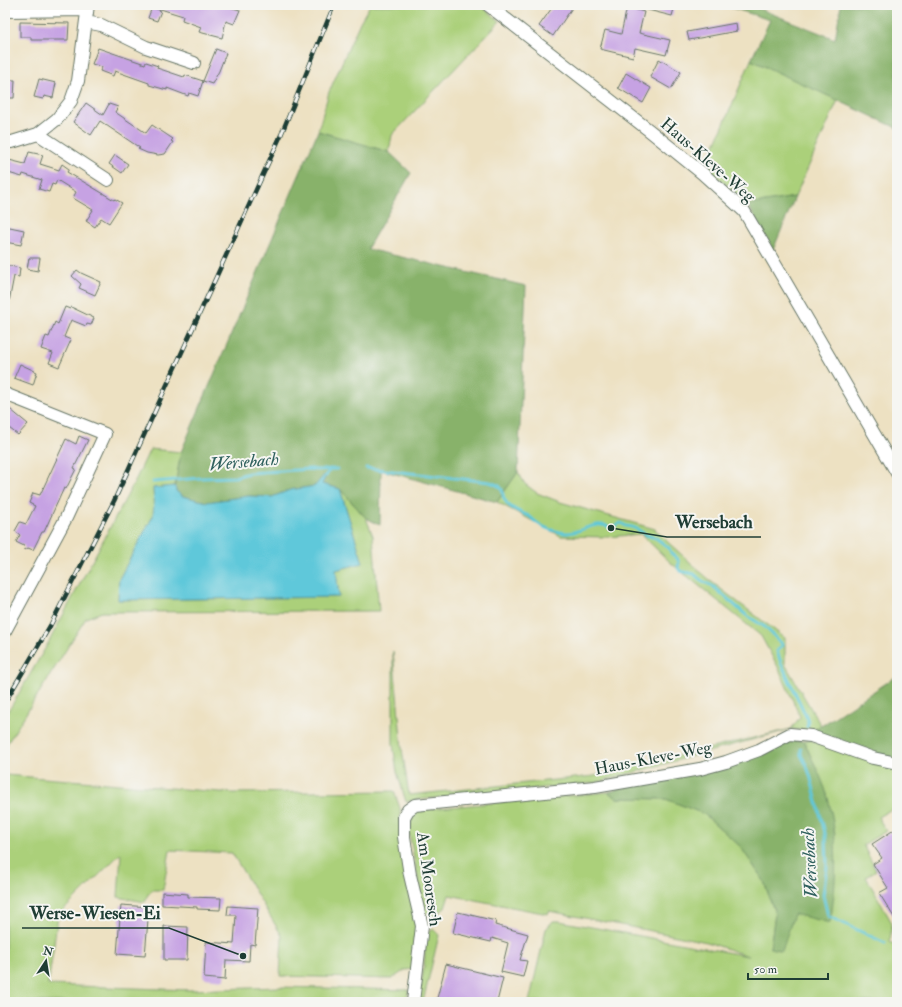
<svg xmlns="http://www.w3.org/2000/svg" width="902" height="1007" font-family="'IM FELL Double Pica',serif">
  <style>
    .green { fill: #abd07a; stroke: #658657 }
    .forest { fill: #88b26a; stroke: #54784f }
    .water { fill: #5ec8da; stroke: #3e8287 }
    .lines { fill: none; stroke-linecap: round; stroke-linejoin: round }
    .stream { stroke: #5ec8da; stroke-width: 3 }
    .building { fill: #c6a2e3 }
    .street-casing { stroke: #677666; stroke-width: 14 }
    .street { stroke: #fff; stroke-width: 12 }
    .rail-casing { stroke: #1f3d34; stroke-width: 4.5 }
    .rail { stroke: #f6f6f2; stroke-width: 3; stroke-dasharray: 9; stroke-linecap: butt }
    .labels { text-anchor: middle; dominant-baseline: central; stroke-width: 4; stroke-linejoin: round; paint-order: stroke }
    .street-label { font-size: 17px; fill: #1f3d34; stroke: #f6f6f2 }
    .water-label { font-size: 18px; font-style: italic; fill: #2f605e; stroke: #f6f6f2 }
    .leader { fill: none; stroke: #1f3d34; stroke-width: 1.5 }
    .callout-dot { fill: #1f3d34; stroke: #f6f6f2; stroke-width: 1.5 }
    .callout-label { font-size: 18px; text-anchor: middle; font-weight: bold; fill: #1f3d34; stroke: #f6f6f2; stroke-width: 4; stroke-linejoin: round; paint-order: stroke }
  </style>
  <rect width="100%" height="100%" fill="#f6f6f2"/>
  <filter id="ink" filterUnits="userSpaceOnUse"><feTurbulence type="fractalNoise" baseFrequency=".025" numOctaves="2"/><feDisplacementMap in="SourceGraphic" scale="8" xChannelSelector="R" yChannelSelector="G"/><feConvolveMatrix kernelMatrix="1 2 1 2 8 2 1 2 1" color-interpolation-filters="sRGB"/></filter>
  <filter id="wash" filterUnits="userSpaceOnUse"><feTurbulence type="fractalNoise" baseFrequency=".012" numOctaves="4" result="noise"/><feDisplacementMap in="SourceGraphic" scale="16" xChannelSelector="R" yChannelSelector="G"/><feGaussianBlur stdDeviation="0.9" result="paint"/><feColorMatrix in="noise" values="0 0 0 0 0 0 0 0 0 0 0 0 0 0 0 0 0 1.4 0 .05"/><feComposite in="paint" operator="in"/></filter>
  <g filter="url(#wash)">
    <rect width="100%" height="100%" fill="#ede1c2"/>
    <path class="green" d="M370 5H480L500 21 392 135 389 152 318 131 329 92 360 22Z
      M751 60 838 100 795 197 748 205 706 166Z
      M150 449 181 452 175 486 153 488 154 504 153 516 119 579 118 600 339 597 336 570 363 563 340 489 366 518 373 536 379 611 102 612 86 618 5 747V717L46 647 135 481Z
      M518 472 525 484 537 493 560 502 655 529 671 545 713 583 785 638V664L821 726 807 731 791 729 595 783 414 800 406 802 397 772 393 744V651L402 749 409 795 594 776 791 729 800 717 779 669 761 636 671 563 641 534 608 537 561 536 497 502Z
      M810 740 897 767V806L878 817 886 831 863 845 876 870 866 877 892 923 890 942 897 946V1002H529L546 929 553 921H559L748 956 707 942 549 911 548 914 449 895 445 908 433 917 424 911 409 832 412 818 418 810 608 792 617 798 666 799 704 814 740 846 764 881 775 914 770 948 794 914 835 834 827 794 804 741Z
      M5 775 233 793 394 791 400 808 401 837 417 923 414 969 405 970 392 979 280 976 282 936 232 853 170 850 163 890H152L147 896 145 902 118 897 121 853 58 916 48 985 191 990 279 987 409 990 406 1002H5Z
      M433 929 439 935 423 1002H418L424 967 426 934Z"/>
    <path class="forest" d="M723 5H750L835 39 841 5H897V128L751 60 770 20Z
      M318 131 389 152 411 173 367 249 526 286 518 472 497 502 381 470 380 525 366 518 340 489 322 484 326 476 315 486 290 490 272 497 248 496 207 502 182 496 176 491 175 486 181 452Z
      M795 197 773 250 748 205Z
      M897 676V759L874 755 807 731 821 726Z
      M789 741H804C811 758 822 777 827 795 839 834 837 883 830 923L794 914 782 951 770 948 775 914 764 881 740 846 704 814 666 799 617 798 608 792Z"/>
    <path class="water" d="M324 475 326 476 322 484 340 489 363 563 336 570 339 597 118 600 119 579 153 516 154 504 153 488 175 486 176 491 182 496 207 502 248 496 272 497 290 490 315 486Z"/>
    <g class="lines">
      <path class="stream" d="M366 468 490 482C509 489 498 490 506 502 510 509 522 513 529 516 531 517 533 520 536 522 538 524 549 530 552 530 557 531 562 533 567 533 584 532 595 519 611 528L621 523 626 526 632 527 637 529 646 535 656 538 669 548 671 553 677 558 679 562 678 568 680 571 694 574 701 580 714 587 746 615 765 627 782 644V646L777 651 781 663 807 718 808 723 807 727
        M326 476 330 469
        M153 482 201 478 235 477 249 473 311 469 316 470 337 469
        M801 749V755L806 764 810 775 826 837 827 867 823 895 828 916 885 943"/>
    </g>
    <g id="blocks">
      <path class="building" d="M155 5H222L240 10 234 24 226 21 222 38 199 32 201 27 182 20 183 16 154 7Z
        M554 5H574L553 36 539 26Z
        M640 5H675L672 16 640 8Z
        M152 7 161 11 157 21 148 18Z
        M627 7 644 12 639 33 670 40 666 55 635 48 633 57 600 49 605 30 621 34Z
        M20 22 69 23 68 40H31V37H20Z
        M736 23 737 31 689 40 687 32Z
        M98 48 145 64 146 62 158 66 157 68 184 77 185 75 203 81 198 96 189 93 188 96 167 88V90L149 85V83L115 71 113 76 100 71 102 67 92 64Z
        M216 49 226 53 219 71 212 84 203 81Z
        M659 59 681 72 671 89 650 77Z
        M626 73 651 88 643 103 618 88Z
        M39 79 56 83 53 98 44 96 43 99 34 97Z
        M5 80H15L14 98H5Z
        M86 103 103 115 109 104 118 107 115 112 146 133 152 125 173 139 171 141 173 142 165 154 158 155 147 153 138 149 140 148 100 121 91 135 73 122Z
        M29 152 43 155 40 164 59 170 62 164 69 169 67 172 114 200 115 199 122 203 109 223 101 218 95 227 86 221 93 210 73 198 76 192 57 180 55 185 52 184 49 192 39 189 42 180 23 174 22 177 5 172V159L25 164Z
        M115 155 128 164 122 173 109 164Z
        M5 226 24 230 21 245 5 242Z
        M29 258H40L38 271 27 269Z
        M5 265 20 268 19 277 14 276 9 302H5Z
        M77 270 81 273 101 282 95 295 79 288 81 284 72 276Z
        M65 307 70 309 71 307 94 318 91 325 87 324 86 326 71 320 64 337 71 340 59 367 49 363 53 353 41 349 46 336 49 337 55 322 58 324Z
        M20 364 37 372 33 385 14 378Z
        M5 405 28 424 18 435 5 425Z
        M79 436 88 440 74 468 76 469 66 489 64 488 44 532H42L33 550 28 548 25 550 24 546 16 542 20 535 15 531 20 522 26 524 35 506 29 503 33 493 40 495 66 439 76 444Z
        M897 828V922L879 893 888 888 873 864 882 858 872 844Z
        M162 892 188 894V897L221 898 220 910 197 909V907L162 905Z
        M121 905 149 907 145 956 117 954Z
        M228 906 258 908 255 945 250 944 249 961 226 960 225 980 204 978 206 942 234 944 236 915H227Z
        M458 912 496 921 495 925 528 934 520 960 527 961 523 977 501 972 508 943 492 938 491 942 453 933Z
        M164 926 188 927 187 960H164Z
        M446 964 503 978 497 1002H436Z"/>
    </g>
  </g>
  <g filter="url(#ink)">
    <use href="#blocks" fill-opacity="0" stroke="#677666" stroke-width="1"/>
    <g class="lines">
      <g class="street-casing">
        <path id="street" d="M488 5 650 131 702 173 744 211 897 473
          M5 11 87 10
          M86 22 101 25 146 47 194 63
          M38 134 108 180
          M5 142H12L38 134 57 119 71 101 78 81 88 5
          M5 394 105 434 66 518 5 631
          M413 1002 422 926 410 875 404 837V817L408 810 415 805 595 787 700 769 726 762 759 750 790 734 811 736 873 758 897 763"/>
      </g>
      <use href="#street" class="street"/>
      <g class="rail-casing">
        <path id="rail" d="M5 702 50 626 114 501 281 135 334 5"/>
      </g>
      <use href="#rail" class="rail"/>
    </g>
  </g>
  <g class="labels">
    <g class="street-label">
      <text transform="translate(708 160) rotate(41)">Haus-Kleve-Weg</text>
      <text transform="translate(653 758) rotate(-11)">Haus-Kleve-Weg</text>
      <text transform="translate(429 879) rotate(82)">Am Mooresch</text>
    </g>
    <g class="water-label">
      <text transform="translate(244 462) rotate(-5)">Wersebach</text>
      <text transform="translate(810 863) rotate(-93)">Wersebach</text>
    </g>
  </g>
  <path class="leader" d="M611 528L667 537H761M243 956L169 928H22"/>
  <g class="callout-dot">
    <circle cx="611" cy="528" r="4"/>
    <circle cx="243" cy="956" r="4"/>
  </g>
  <g class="callout-label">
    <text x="714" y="528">Wersebach</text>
    <text x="95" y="919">Werse-Wiesen-Ei</text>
  </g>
  <rect width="902" height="1007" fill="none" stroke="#f6f6f2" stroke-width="20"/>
  <g transform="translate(46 961) rotate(12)" stroke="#f6f6f2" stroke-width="3" paint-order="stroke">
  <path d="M0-3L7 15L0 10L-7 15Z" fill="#1f3d34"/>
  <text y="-6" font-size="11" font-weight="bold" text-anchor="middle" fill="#1f3d34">N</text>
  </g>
  <path d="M748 973v6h80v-6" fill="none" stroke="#1f3d34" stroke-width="2"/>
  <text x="754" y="973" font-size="12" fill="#1f3d34" stroke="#f6f6f2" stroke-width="3" paint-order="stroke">50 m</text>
</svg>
